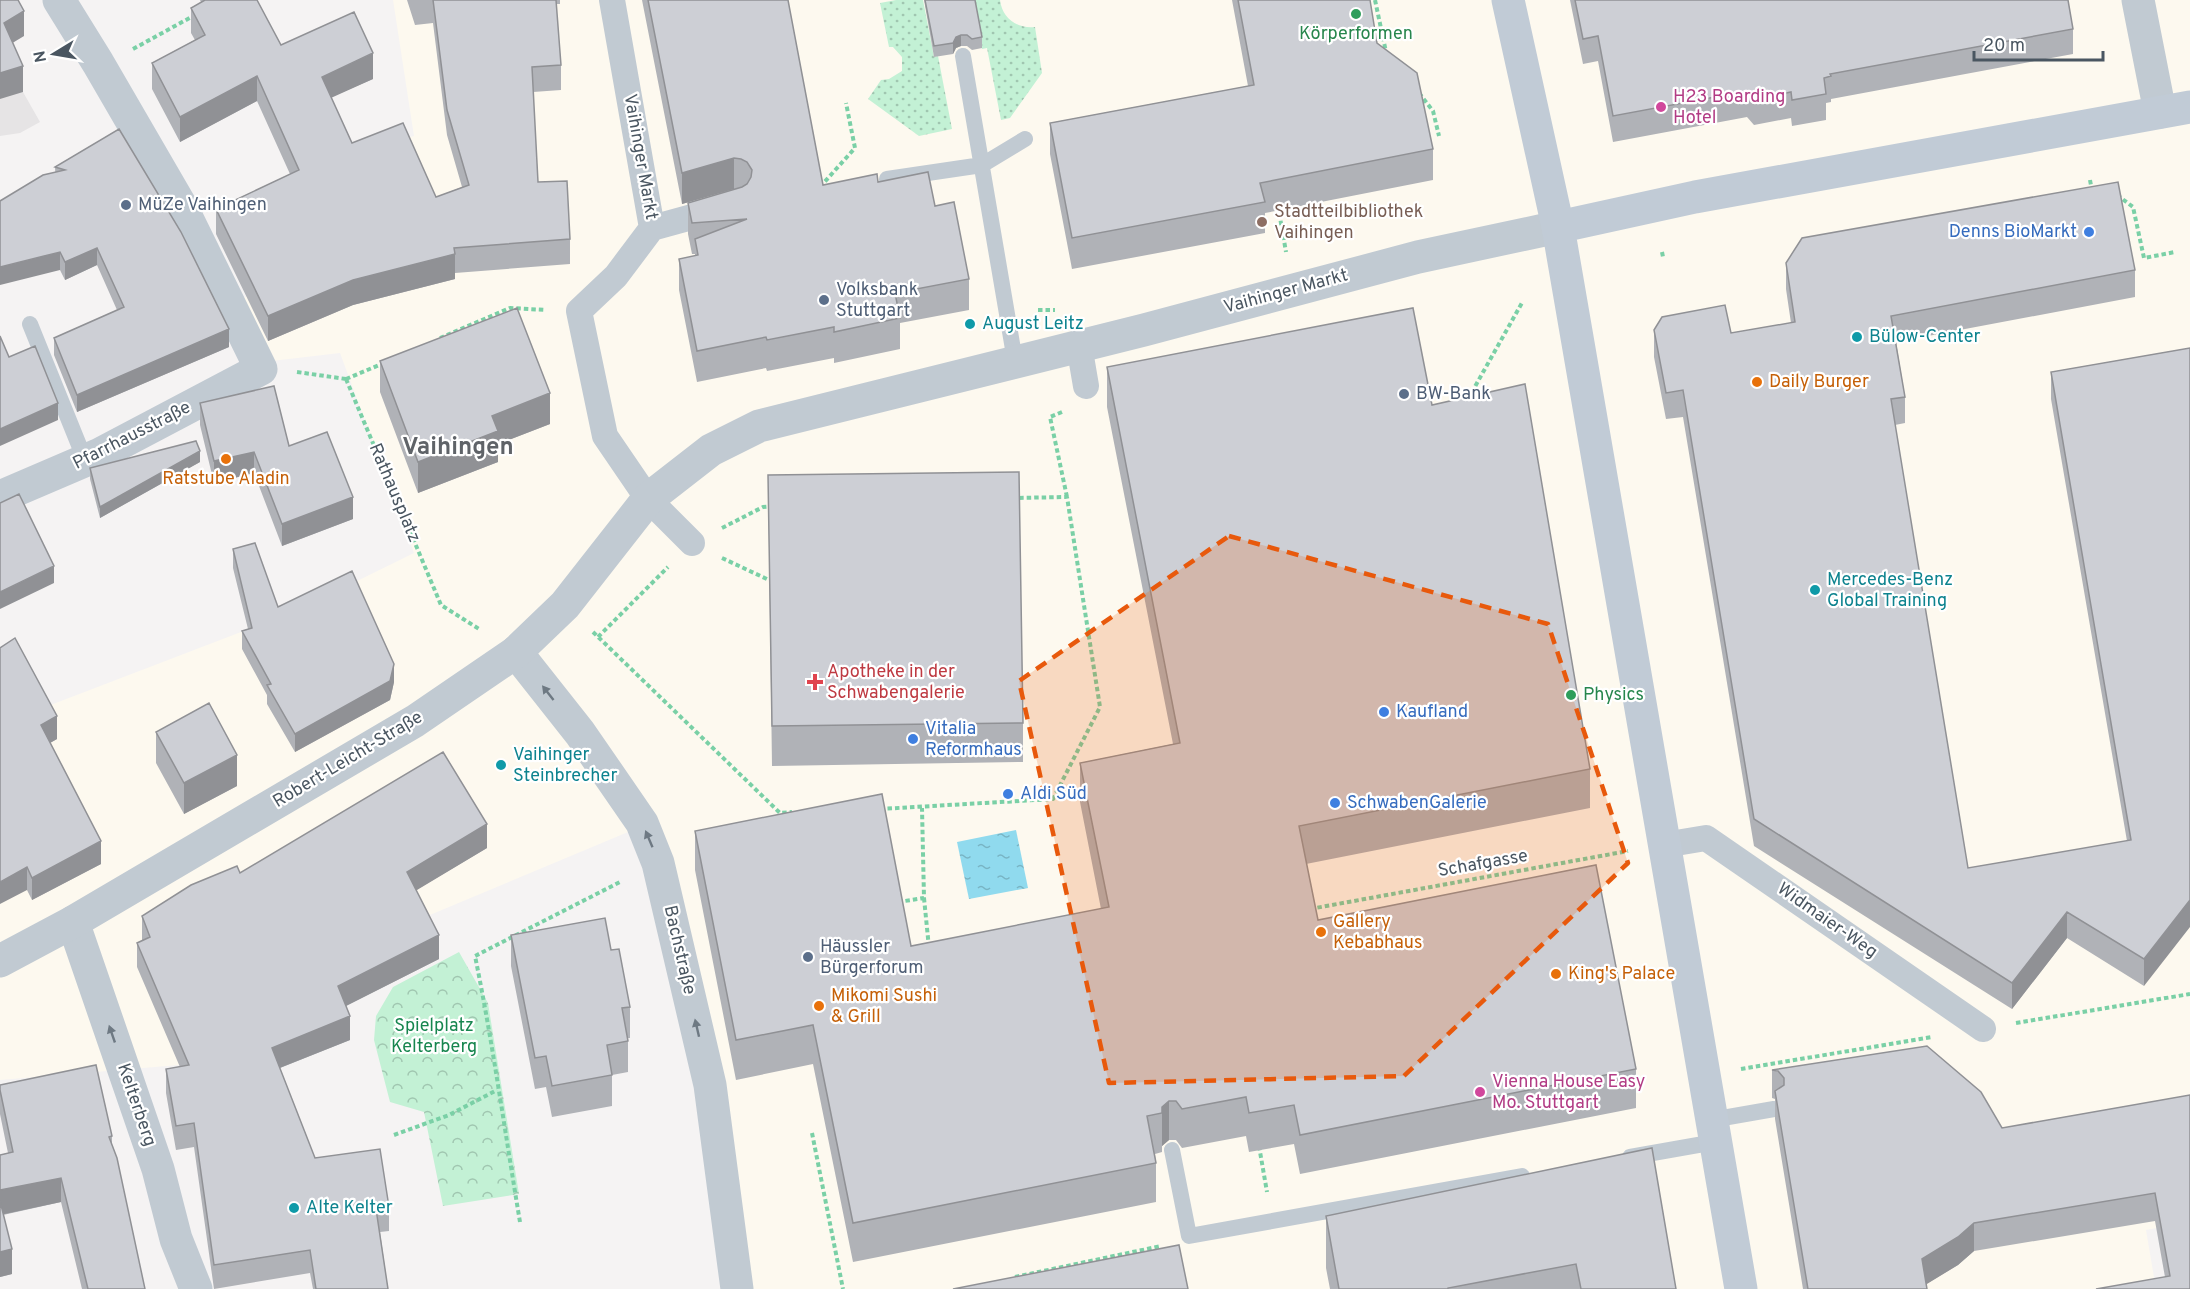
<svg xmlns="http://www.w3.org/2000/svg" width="2190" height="1289" font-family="Overpass,sans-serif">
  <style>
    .commercial { fill: #fdf9ef }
    .education { fill: #e6e4e5 }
    .grass { fill: url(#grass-dots) }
    .park { fill: url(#park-crowns) }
    .water { fill: url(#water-ripples) }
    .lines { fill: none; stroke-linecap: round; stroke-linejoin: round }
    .path { stroke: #7ad0a6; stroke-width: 4; stroke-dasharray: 4.5 3; stroke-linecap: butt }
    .service { stroke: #c1cad2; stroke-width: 16 }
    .pedestrian { stroke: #c1cad2; stroke-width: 26 }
    .minor { stroke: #c1cad2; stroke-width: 33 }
    .tertiary { stroke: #c1cad2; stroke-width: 33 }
    .secondary { stroke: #c1cbd6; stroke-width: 33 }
    .wall { fill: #b0b2b7 }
    .shaded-wall { fill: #909195 }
    .building { fill: #cdcfd5; stroke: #909195; stroke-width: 1.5 }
    .oneway { fill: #6e7983 }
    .marked { fill: #e8590c; fill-opacity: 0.2; stroke: #e8590c; stroke-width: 4.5; stroke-dasharray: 12 8; stroke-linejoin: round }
    .leisure-dot { fill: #2e9e5b; stroke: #fff; stroke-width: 2 }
    .hotel-dot { fill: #d1479c; stroke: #fff; stroke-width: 2 }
    .service-dot { fill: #5c6f8a; stroke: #fff; stroke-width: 2 }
    .education-dot { fill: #8d6e63; stroke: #fff; stroke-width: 2 }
    .shop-dot { fill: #3f7fe0; stroke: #fff; stroke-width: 2 }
    .culture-dot { fill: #0f9aa8; stroke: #fff; stroke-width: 2 }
    .food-dot { fill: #e8710a; stroke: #fff; stroke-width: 2 }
    .health-dot { fill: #e0444e; stroke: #fff; stroke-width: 2 }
    .labels { text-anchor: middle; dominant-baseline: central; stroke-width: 4.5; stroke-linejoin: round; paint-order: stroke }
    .leisure-label { font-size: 18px; fill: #27864d; stroke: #fff }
    .hotel-label { font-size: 18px; fill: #b23c85; stroke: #fff; text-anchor: start }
    .street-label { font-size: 18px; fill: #4a5661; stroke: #fff }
    .service-label { font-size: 18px; fill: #4e5e75; stroke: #fff; text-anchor: start }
    .education-label { font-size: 18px; fill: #785e54; stroke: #fff; text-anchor: start }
    .shop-label { font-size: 18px; fill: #366cbe; stroke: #fff; text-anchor: start }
    .culture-label { font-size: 18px; fill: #0d838f; stroke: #fff; text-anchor: start }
    .food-label { font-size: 18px; fill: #c56008; stroke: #fff; text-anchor: start }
    .health-label { font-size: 18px; fill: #be3a42; stroke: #fff; text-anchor: start }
    .park-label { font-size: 18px; fill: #17864f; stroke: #fff }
    .district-label { font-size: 24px; font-weight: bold; fill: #5f6368; stroke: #fff }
  </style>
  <defs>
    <pattern id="grass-dots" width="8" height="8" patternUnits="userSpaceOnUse" patternTransform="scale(1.5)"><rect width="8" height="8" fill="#c3f1d5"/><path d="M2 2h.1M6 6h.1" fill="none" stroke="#a0c6b0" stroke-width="1.8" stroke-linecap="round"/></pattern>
    <pattern id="park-crowns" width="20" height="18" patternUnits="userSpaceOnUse" patternTransform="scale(1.5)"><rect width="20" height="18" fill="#c3f1d5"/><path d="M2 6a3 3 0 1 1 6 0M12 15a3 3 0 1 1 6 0" fill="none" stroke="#a0c6b0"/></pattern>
    <pattern id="water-ripples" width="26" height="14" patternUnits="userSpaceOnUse" patternTransform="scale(1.5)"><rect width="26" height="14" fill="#90daee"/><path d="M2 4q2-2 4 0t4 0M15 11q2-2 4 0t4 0" fill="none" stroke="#78b4c4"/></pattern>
  </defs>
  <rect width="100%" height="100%" fill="#f5f3f3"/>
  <path class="commercial" d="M393 0H2190V1222L2146 1230 2156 1289H748L652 822 284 976 287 1056 0 1080V677L48 706 298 610 414 553 340 353 263 362 235 302 344 249 363 150 414 136Z"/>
  <path class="education" d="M0 0 24 36 4 48 23 92 40 122 20 133 0 136Z"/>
  <path class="grass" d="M896 0H923L934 57 938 56 952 129 919 136 868 99 881 80 889 79 902 71V57L893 47H889L880 3Z
    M972 0H1000C1002 18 1017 29 1035 27L1042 73 1010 118 1001 120 987 48 982 49Z"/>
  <path class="park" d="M459 952 488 1003 519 1194 443 1206 424 1112 390 1102 374 1040 376 1016 393 987Z"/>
  <path class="water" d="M1016 830 1028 888 969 899 957 842Z"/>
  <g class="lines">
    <path class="path" d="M1375 0 1386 52
      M133 49 195 15
      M1419 93 1433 111 1439 136
      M2090 180 2092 191
      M820 187 855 148 846 103
      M2117 195 2133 207 2144 258 2175 252
      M1278 206 1286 252
      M1662 252 1663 257
      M1038 310H1055
      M440 338 510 308 546 310
      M297 372 346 379
      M346 379 441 605 479 629
      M346 379 384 363
      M1468 399 1523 301
      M1062 412 1050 417 1067 497
      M722 528 763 507 773 506
      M722 558 769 580
      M593 632 780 813 792 812
      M598 637 668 567
      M880 809 1053 799 1100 707 1067 497 1014 498
      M924 898 929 948
      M898 902 924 898 922 808
      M1310 909 1628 851
      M2016 1023 2190 994
      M1741 1069 1932 1037
      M812 1133 843 1289
      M394 1135 449 1115 497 1090
      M1259 1146 1267 1192
      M520 1222C505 1133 493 1044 475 956L622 881
      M1015 1277 1161 1246"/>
    <path class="service" d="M963 56 1015 361
      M887 179 982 165 1025 139
      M30 324 85 460
      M1711 1120 1774 1109
      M1172 1150 1189 1236 1522 1176
      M1630 1157 1715 1142"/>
    <path class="pedestrian" d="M612 0 652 228
      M652 228 616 276 579 311 605 436 648 499 692 543
      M652 228 721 209
      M1079 345 1086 386
      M1664 845 1706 838 1983 1029"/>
    <path class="minor" d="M2138 0 2160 112
      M0 497 98 455 261 369 181 206 98 63 59 0
      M516 652 580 733 642 823 658 863 710 1085 737 1289
      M73 922 158 1169 176 1239 196 1289"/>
    <path class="tertiary" d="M0 961 73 922 415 721 516 652 565 605 648 499 711 450 759 426 1144 330 1418 257 1558 227"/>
    <path class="secondary" d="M1508 0 1558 227 1741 1289
      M1558 227 1695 197 2190 107"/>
  </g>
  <path class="wall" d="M200 0H257L281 45 373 79 331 97 352 143 436 197 462 187 447 135 433 23 415 25 407 0H560V4H556L561 65V90L533 92 538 182 570 239V264L455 273V279L353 305 268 341 216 234V209L290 174 257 101 180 142 152 89V63L195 40 191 33V8L201 2Z
    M642 0H788L823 185 878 182 935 206 969 279V310L900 323V349L834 363V358L767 371 766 368 697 382 679 290V259L695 256V254H692L688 234V203L734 189 682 204Z
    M924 0H975L982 37V48L972 50 967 46H961L956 48 953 54 934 57Z
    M1232 0H1370L1377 43 1433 149V180L1265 213V233L1072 269 1050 154V123L1248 86Z
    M1570 0H2068L2073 29V54L1831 99V102L1826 103V120L1792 126 1791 118 1754 125 1747 117 1613 142 1598 61 1583 64Z
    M119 129 229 347 77 412 54 355V338L117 310 97 265 65 280 60 270 55 167Z
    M1786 263 2135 270V297L1896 342 1905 397V423L1895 425 1968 868 2127 841 2051 399V372L2190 348 2144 986 2067 938 2012 1009 1754 846 1683 417 1666 419 1654 357V330L1731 333 1791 323 1786 289Z
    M380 361 550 424 498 444V462L418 493 380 392Z
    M1107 367 1432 405 1590 769V808L1306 864 1318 920 1636 1069V1108L1300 1174 1294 1144 1249 1152 1246 1136 1182 1148 1176 1140H1169L1162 1146V1152L1155 1154 1156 1163V1202L853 1262 813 1064 736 1080 695 870V831L911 946 1101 909 1080 802V763L1173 744 1107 407Z
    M200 403 289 446 353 519 282 546 254 473 214 483 200 425Z
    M200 462 100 518 90 479V468Z
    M768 475 1023 723V762L772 766Z
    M233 549 278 607 394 682 390 700 295 752 267 704V695L242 649V631L248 629 233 568Z
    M0 648 57 739 50 743 101 864 32 900 27 890Z
    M156 732 237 786 184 814 156 763Z
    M487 848 416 890 439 959 346 1006 350 1040 280 1068 315 1158 389 1207V1231L380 1232 388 1289H313L310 1273 214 1289 194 1147 176 1150 166 1093V1069L180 1067 137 967V943L142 941V916L240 873Z
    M511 935 630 1007V1038H628V1072L612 1075V1106L552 1117 546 1087 535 1089 511 966Z
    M1772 1070 2002 1128 2190 1095V1289L2165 1277 2155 1221 1974 1251 1958 1265 1926 1284 1927 1289H1803L1775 1119V1099L1772 1098Z
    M0 1085 112 1136V1145L145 1289H82L61 1202 3 1215 12 1274 0 1277V1155L8 1153 0 1114Z
    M1652 1148 1676 1289H1330L1326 1268V1216Z"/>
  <path class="shaded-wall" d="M24 11V36L4 48V23Z
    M961 35V46L956 48 953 54V43L956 37Z
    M373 53V79L322 102V77Z
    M23 66V92L0 99V73Z
    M257 76V101L180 142V117Z
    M734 158V189L682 204V173Z
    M97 248V265L65 280V262Z
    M60 252V270L0 285V267Z
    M455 254V279L353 305 268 341V316L353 280Z
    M229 329V347L77 412V395Z
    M550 393V424L498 444V462L418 493V462L492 416Z
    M58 403V420L0 446V429Z
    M200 451V462L100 518V507Z
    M254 452V473L214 483V461Z
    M353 497V519L282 546V524Z
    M54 566V583L0 609V592Z
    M394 664V682L390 700 295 752V734Z
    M57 716V739L41 748V725Z
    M237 755V786L184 814V783Z
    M487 824V848L407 896V872Z
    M101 841V864L32 900V878Z
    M27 867V890L0 904V882Z
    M2190 900V927L2144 986V959Z
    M2067 912V938L2012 1009V983Z
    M439 935V959L338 1010V986Z
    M350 1016V1040L272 1071V1048Z
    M1169 1101V1140L1162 1146V1152V1107Z
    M61 1178V1202L0 1215V1190Z
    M1974 1223V1251L1958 1265 1922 1287V1259Z
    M12 1249V1274L0 1277V1252Z"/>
  <path class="building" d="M0 0H18L24 11 4 23 23 66 0 73Z
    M205 0H257L281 45 354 12 373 53 322 77 352 143 403 123 436 197 469 185 447 110 433 0H556L561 65 532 67 538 182 567 181 570 239 454 248 455 254 353 280 268 316 216 209 299 170 257 76 180 117 152 63 205 35 191 8Z
    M648 0H788L823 185 877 174 878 182 928 172 935 206 954 202 969 279 895 293 900 318 834 332V327L767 340 766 337 697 351 679 259 698 255 695 239 747 219 692 223 688 203 742 187 747 184 751 177 752 170 747 162 741 159 734 158 682 173Z
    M925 0H975L982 37 972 39 967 35H961L956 37 953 43 934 46Z
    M1238 0H1370L1377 43 1417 73 1433 149 1260 183 1265 202 1072 238 1050 123 1254 85Z
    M1575 0H2068L2073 29 1830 74 1831 76 1824 78 1826 94 1792 100 1791 92 1754 100 1747 91 1613 116 1598 36 1583 39Z
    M119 129 181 232 229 329 77 395 54 338 124 307 97 248 65 262 60 252 0 267V201L43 175 65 170 55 167Z
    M2118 182 2135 270 1891 316 1905 397 1891 399 1968 868 2131 840 2051 372 2190 348V900L2144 959 2067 912 2012 983 1754 819 1683 390 1666 393 1654 330 1662 317 1725 305 1731 333 1795 322 1786 263 1802 238Z
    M517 308 550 393 492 416 498 431 418 462 380 361Z
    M1413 308 1432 405 1525 384 1590 769 1299 826 1318 920 1596 865 1636 1069 1300 1135 1294 1105 1249 1113 1246 1097 1182 1109 1176 1101H1169L1162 1107V1113L1147 1116 1156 1163 853 1223 813 1025 736 1040 695 831 882 794 911 946 1109 907 1080 763 1180 743 1107 367Z
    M0 336 9 357 35 346 58 403 0 429Z
    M274 386 289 446 327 432 353 497 282 524 254 452 214 461 200 403Z
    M196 441 200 451 100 507 90 468Z
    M1019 472 1023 723 772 726 768 475Z
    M19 494 54 566 0 592V503Z
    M255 543 278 607 352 571 394 664 390 681 295 734 267 685 271 684 242 631 252 628 233 549Z
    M15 638 57 716 41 725 101 841 32 878 27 867 0 882V648Z
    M209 703 237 755 184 783 156 732Z
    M443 752 487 824 407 872 439 935 338 986 350 1016 272 1048 315 1158 380 1149 389 1207 376 1209 388 1289H316L310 1250 214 1265 194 1123 176 1126 166 1069 189 1065 137 943 150 937 142 916 191 885 237 866 240 873Z
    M605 918 611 950 619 949 630 1007 622 1008 628 1041 607 1045 612 1075 552 1086 546 1056 535 1058 511 935Z
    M1927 1046 1981 1092 2002 1128 2190 1095V1289H2096L2170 1276 2155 1193 1974 1223 1958 1237 1922 1259 1927 1289H1808L1775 1091 1784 1085V1078L1778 1071 1772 1070Z
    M96 1065 112 1136 109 1137 117 1158 145 1289H88L61 1178 0 1190V1155L13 1152 0 1090V1085Z
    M1652 1148 1676 1289H1581L1576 1264 1448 1288V1289H1339L1326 1216Z
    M0 1201 12 1249 0 1252Z
    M1179 1245 1188 1289H953Z"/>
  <defs><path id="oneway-solid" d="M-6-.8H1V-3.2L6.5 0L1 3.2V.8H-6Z" transform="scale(1.5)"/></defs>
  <g class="oneway">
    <use href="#oneway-solid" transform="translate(548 693) rotate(-128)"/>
    <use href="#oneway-solid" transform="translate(649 839) rotate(-113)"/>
    <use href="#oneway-solid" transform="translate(697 1028) rotate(-103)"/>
    <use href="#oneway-solid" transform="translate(112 1034) rotate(-109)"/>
  </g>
  <path class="marked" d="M1229 536 1548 624 1628 863 1404 1076 1109 1083 1019 681Z"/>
  <g class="leisure-dot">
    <circle cx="1356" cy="14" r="6"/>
    <circle cx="1571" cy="695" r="6"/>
  </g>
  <g class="hotel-dot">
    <circle cx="1661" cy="107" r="6"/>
    <circle cx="1480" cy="1092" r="6"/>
  </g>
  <g class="service-dot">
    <circle cx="126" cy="205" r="6"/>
    <circle cx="824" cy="300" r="6"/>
    <circle cx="1404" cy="394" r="6"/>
    <circle cx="808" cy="957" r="6"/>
  </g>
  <circle class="education-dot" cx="1262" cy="222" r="6"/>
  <g class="shop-dot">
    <circle cx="2089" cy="232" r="6"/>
    <circle cx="1384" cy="712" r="6"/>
    <circle cx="913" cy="739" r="6"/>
    <circle cx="1008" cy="794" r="6"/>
    <circle cx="1335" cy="803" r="6"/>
  </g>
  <g class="culture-dot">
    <circle cx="970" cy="324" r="6"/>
    <circle cx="1857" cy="337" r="6"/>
    <circle cx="1815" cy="590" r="6"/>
    <circle cx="501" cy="765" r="6"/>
    <circle cx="294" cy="1208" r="6"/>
  </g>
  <g class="food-dot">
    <circle cx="1757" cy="382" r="6"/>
    <circle cx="226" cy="459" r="6"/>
    <circle cx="1321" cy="932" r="6"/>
    <circle cx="1556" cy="974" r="6"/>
    <circle cx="819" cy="1006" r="6"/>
  </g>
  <path class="health-dot" d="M812 673h6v6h6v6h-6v6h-6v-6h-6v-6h6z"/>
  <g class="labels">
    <g class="leisure-label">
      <text x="1356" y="34">Körperformen</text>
      <text x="1583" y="695" text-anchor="start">Physics</text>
    </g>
    <g class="hotel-label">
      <text x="1673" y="97">H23 Boarding<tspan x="1673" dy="21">Hotel</tspan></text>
      <text x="1492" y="1082">Vienna House Easy<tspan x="1492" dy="21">Mo. Stuttgart</tspan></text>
    </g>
    <g class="street-label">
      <text transform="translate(640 157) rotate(80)">Vaihinger Markt</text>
      <text transform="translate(1286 292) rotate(-15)">Vaihinger Markt</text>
      <text transform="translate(132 436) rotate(-27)">Pfarrhausstraße</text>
      <text transform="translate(394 493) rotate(67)">Rathausplatz</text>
      <text transform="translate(348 760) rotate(-31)">Robert-Leicht-Straße</text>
      <text transform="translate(1483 864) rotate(-10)">Schafgasse</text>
      <text transform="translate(1827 921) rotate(35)">Widmaier-Weg</text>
      <text transform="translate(679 950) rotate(77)">Bachstraße</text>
      <text transform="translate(136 1105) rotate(71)">Kelterberg</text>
    </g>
    <g class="service-label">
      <text x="138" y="205">MüZe Vaihingen</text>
      <text x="836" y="290">Volksbank<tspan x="836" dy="21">Stuttgart</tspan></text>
      <text x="1416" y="394">BW-Bank</text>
      <text x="820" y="947">Häussler<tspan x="820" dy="21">Bürgerforum</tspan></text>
    </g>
    <g class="education-label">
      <text x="1274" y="212">Stadtteilbibliothek<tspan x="1274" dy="21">Vaihingen</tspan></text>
    </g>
    <g class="shop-label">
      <text x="2077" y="232" text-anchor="end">Denns BioMarkt</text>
      <text x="1396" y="712">Kaufland</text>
      <text x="925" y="729">Vitalia<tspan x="925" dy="21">Reformhaus</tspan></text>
      <text x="1020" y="794">Aldi Süd</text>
      <text x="1347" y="803">SchwabenGalerie</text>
    </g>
    <g class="culture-label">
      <text x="982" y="324">August Leitz</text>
      <text x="1869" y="337">Bülow-Center</text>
      <text x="1827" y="580">Mercedes-Benz<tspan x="1827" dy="21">Global Training</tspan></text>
      <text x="513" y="755">Vaihinger<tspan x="513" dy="21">Steinbrecher</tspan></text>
      <text x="306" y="1208">Alte Kelter</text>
    </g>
    <g class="food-label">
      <text x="1769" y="382">Daily Burger</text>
      <text x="226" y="479" text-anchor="middle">Ratstube Aladin</text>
      <text x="1333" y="922">Gallery<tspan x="1333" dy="21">Kebabhaus</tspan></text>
      <text x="1568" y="974">King's Palace</text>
      <text x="831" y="996">Mikomi Sushi<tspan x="831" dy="21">&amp; Grill</tspan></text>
    </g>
    <g class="health-label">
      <text x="827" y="672">Apotheke in der<tspan x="827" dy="21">Schwabengalerie</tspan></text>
    </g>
    <g class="park-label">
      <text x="434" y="1026">Spielplatz<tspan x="434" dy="21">Kelterberg</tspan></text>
    </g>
    <g class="district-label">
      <text x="458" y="448">Vaihingen</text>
    </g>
  </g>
  <g transform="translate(54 54) rotate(259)" stroke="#ffffff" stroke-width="4.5" paint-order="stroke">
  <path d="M0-4.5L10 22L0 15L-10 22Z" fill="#4a5661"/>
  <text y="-9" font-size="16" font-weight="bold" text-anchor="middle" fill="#4a5661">N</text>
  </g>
  <path d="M1974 51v9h129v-9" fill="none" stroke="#4a5661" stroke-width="3"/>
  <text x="1983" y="51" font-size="18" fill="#4a5661" stroke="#ffffff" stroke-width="4.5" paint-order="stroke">20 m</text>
</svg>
